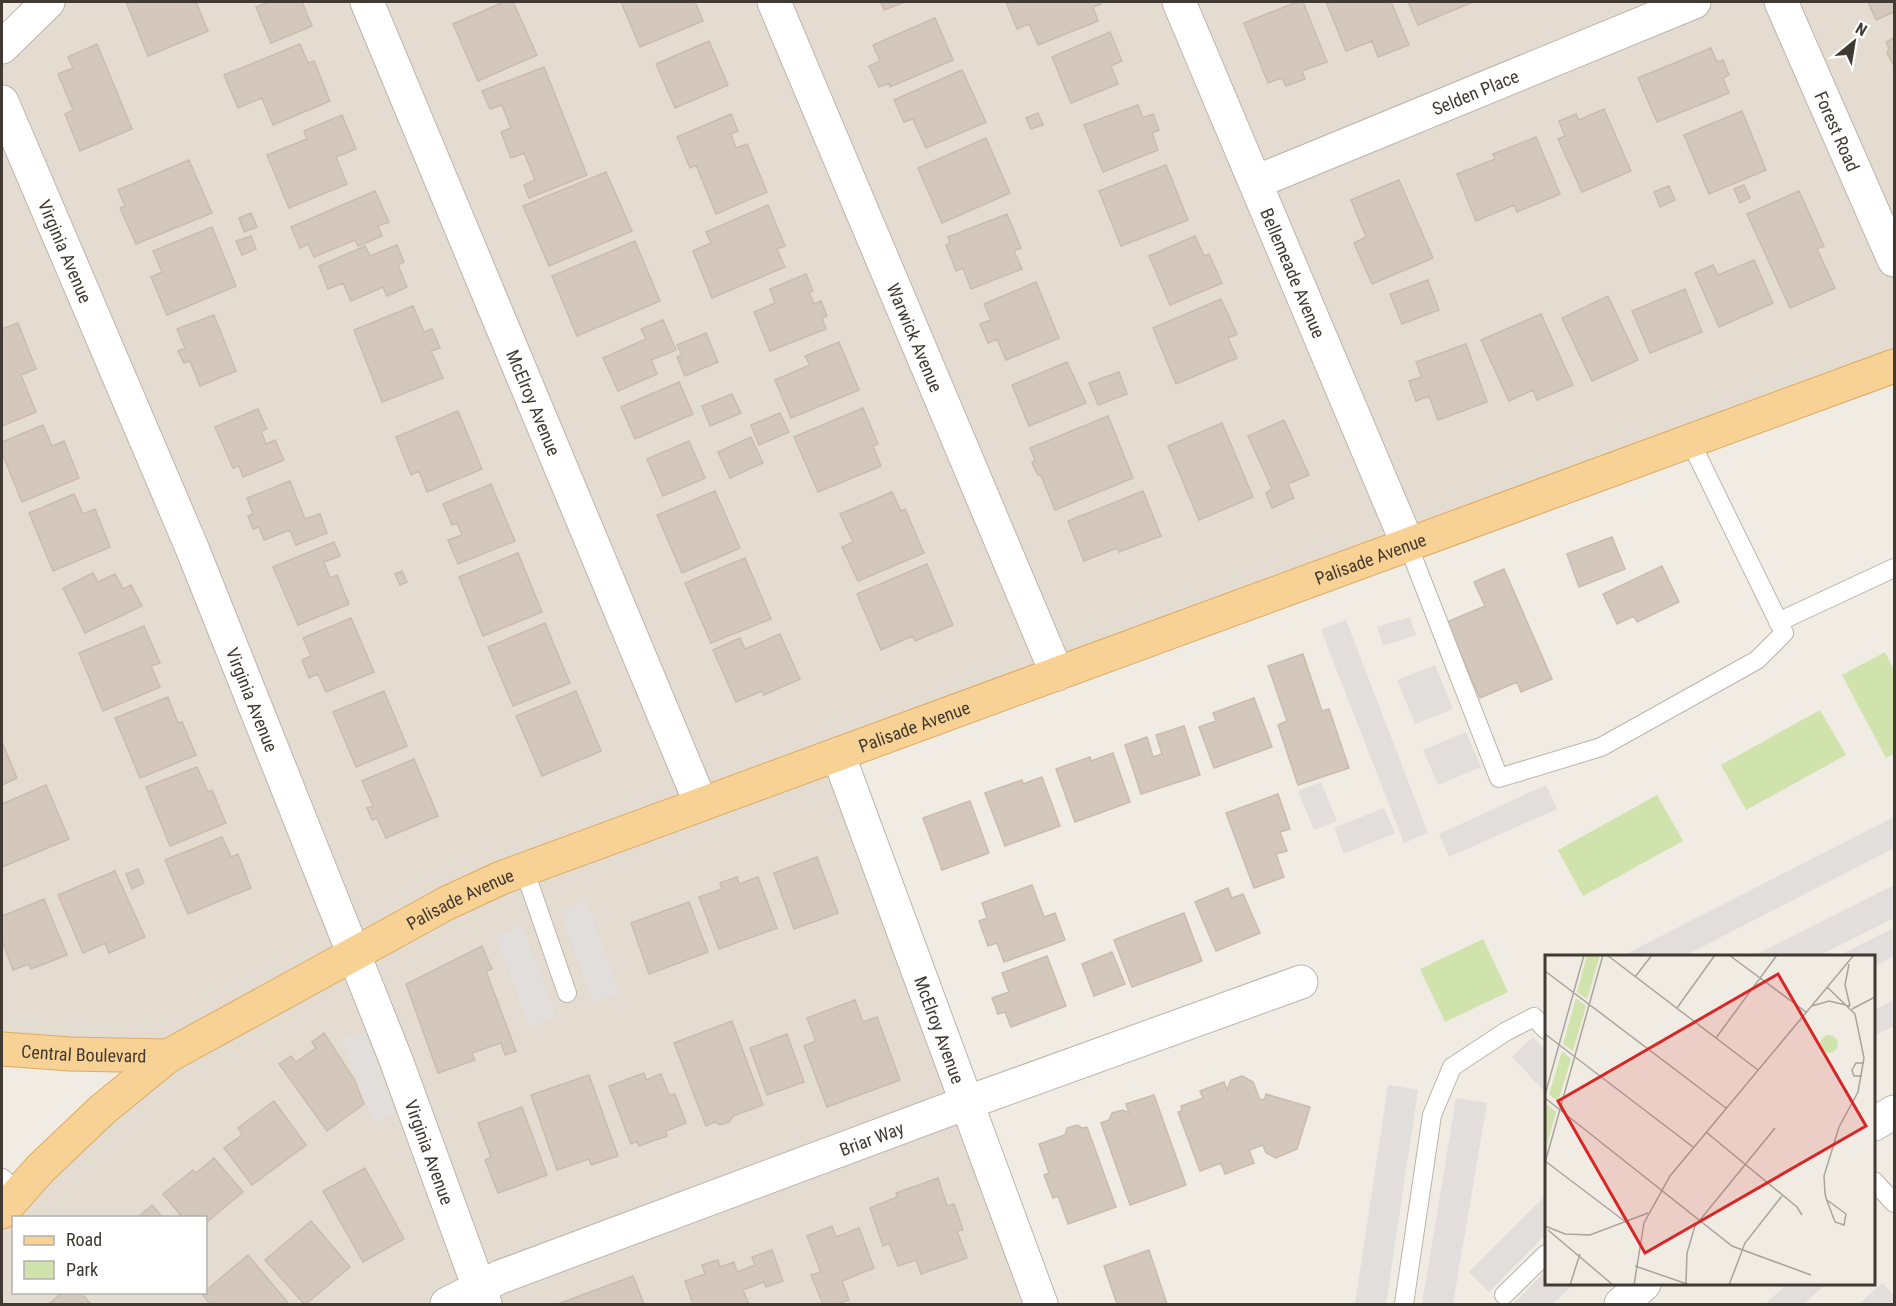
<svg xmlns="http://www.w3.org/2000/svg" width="1896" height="1306" font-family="'Roboto Condensed',sans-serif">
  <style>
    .residential { fill: #e4dcd1; fill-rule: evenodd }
    .green { fill: #d0e3ad }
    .parking { fill: #e1dedb }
    .building { fill: #d4c8bc; stroke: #cbbcad; stroke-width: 1.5 }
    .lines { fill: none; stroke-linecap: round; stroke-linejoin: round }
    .lane-casing { stroke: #beb4a9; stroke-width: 20 }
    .street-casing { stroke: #beb4a9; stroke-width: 35 }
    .primary-casing { stroke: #dbab65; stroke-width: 35 }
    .lane { stroke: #fff; stroke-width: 18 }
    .street { stroke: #fff; stroke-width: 33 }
    .primary { stroke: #f8d194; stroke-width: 33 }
    .labels { text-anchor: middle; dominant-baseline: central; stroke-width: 4.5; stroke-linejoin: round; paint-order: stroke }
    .street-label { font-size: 18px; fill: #413a33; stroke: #fff }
    .inset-road { fill: none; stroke: #aaa49d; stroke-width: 1.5 }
    .view { fill: #d62828; fill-opacity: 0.15; stroke: #d62828; stroke-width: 3 }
    .inset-edge { fill: none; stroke: #413a33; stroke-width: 3 }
  </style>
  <rect width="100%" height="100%" fill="#f0ebe3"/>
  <path class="residential" d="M48 2H1894V366L838 754 1041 1304H2V1212L167 1057 2 1049V47ZM14 1218H206V1292H14Z"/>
  <path class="green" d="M1885 652 1894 670V754L1886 758 1842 675Z
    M1820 710 1846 755 1746 810 1721 765Z
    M1657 795 1683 841 1583 896 1558 850Z
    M1483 939 1508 992 1445 1022 1420 969Z"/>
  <path class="parking" d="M1410 617 1416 635 1383 646 1377 627Z
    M1346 620 1428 833 1404 843 1321 630Z
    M1435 665 1453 709 1415 724 1397 680Z
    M1466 732 1481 767 1438 785 1423 750Z
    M1321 782 1337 821 1314 830 1298 791Z
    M1546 785 1557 809 1449 857 1439 834Z
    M1384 808 1395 833 1344 854 1334 828Z
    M1894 817V848L1684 956H1622Z
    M1894 885V918L1818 956H1753Z
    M586 901 619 993 593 1002 560 911Z
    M522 926 556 1017 529 1027 496 935Z
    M1894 928V956L1874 967V956H1838Z
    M1894 1000V1026L1874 1036V1010Z
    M365 1031 396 1114 373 1122 342 1039Z
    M1533 1037 1546 1051V1093L1512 1057Z
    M1388 1085 1418 1090 1386 1304H1355Z
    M1456 1098 1487 1103 1453 1304H1422Z
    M1546 1195V1234L1489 1292 1469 1272Z
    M1546 1271V1284H1574L1553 1304H1513Z
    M1882 1283 1894 1295V1304H1859Z
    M1787 1284H1826L1804 1304H1765Z"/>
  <path class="building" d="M126 2H196L208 31 148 56Z
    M269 2H302L312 26 271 43 256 7Z
    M504 2H513L537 55 478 81 453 24Z
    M621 2H695L703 21 640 47Z
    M881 2H905L884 10Z
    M1006 2H1100L1101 4 1093 7 1098 21 1038 45 1029 24 1017 29Z
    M1297 2H1303L1327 62 1302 71 1305 79 1286 86 1282 78 1268 83 1244 23Z
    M1326 2H1391L1409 45 1378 57 1372 41 1346 51Z
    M1408 2H1473L1418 25Z
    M1868 2H1894V12L1876 20Z
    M935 18 953 60 890 87 889 83 879 87 869 66 880 61 873 45Z
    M1110 32 1122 61 1111 66 1118 84 1071 103 1052 57Z
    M1894 38V66L1887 53 1889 48 1886 42Z
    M709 41 728 85 675 108 656 64Z
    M97 44 132 129 80 151 65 114 73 110 58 74 73 68 68 57Z
    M300 44 308 63 314 61 330 101 273 125 262 98 238 108 224 75Z
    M1711 48 1717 62 1723 60 1729 75 1723 78 1729 93 1657 122 1638 78Z
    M544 67 587 175 529 198 524 185 535 180 524 153 511 158 501 132 511 128 502 105 490 109 482 91Z
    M962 70 986 122 926 148 913 119 904 122 894 100Z
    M1138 105 1143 118 1153 114 1159 130 1152 133 1158 150 1103 172 1084 125Z
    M1604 109 1631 171 1582 192 1558 139 1565 136 1559 121 1576 114 1579 120Z
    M1742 111 1766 170 1709 194 1684 135Z
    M1038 113 1043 125 1031 129 1026 118Z
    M731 114 738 131 731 134 736 148 747 144 767 192 716 214 696 165 690 168 677 137Z
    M342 115 356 149 336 157 347 184 289 208 267 155 307 139 304 131Z
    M1536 137 1560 194 1517 212 1514 205 1476 221 1457 174 1495 159 1493 154Z
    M986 138 1010 193 942 223 918 168Z
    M189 160 212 213 136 244 120 208 125 206 118 190Z
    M1166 165 1188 220 1121 246 1099 191Z
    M606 172 632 231 549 266 523 206Z
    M1399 180 1433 258 1372 284 1354 243 1366 237 1351 200Z
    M1744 185 1750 198 1740 203 1734 189Z
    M1669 186 1675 200 1660 207 1654 192Z
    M375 191 389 222 378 226 382 236 358 246 355 240 314 257 308 244 300 248 291 227Z
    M1799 191 1824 246 1817 249 1835 288 1790 308 1747 214Z
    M768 205 785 246 777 249 785 267 712 298 693 251 711 243 706 232Z
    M251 213 257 227 244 232 239 218Z
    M1007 214 1021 248 1014 251 1022 269 971 289 963 268 956 271 946 245 950 243 948 237Z
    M212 227 236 286 167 315 151 277 162 272 153 251Z
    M251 236 256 249 242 255 236 241Z
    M1195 236 1204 256 1209 254 1222 283 1170 305 1149 256Z
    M635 241 660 301 577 336 552 276Z
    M397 245 404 262 398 265 407 287 387 296 383 287 351 301 343 283 328 289 319 266 365 246 370 256Z
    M1754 260 1773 303 1719 327 1695 273 1713 265 1718 275Z
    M806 274 813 291 809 292 814 304 821 301 827 316 822 318 826 329 770 351 754 312 775 303 770 289Z
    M1428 280 1439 310 1402 324 1390 294Z
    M1036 282 1059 338 1006 360 997 339 988 343 980 324 991 320 984 304Z
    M1685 289 1702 332 1650 353 1632 311Z
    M1608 296 1638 360 1592 381 1562 318Z
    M1221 299 1237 334 1228 338 1237 358 1176 384 1153 328Z
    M413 306 424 332 432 329 440 348 431 351 443 378 382 402 354 330Z
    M1541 314 1573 385 1537 400 1533 390 1509 401 1481 340Z
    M214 315 236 371 200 386 190 361 184 363 178 351 185 348 177 329Z
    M663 320 676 350 651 360 657 374 618 391 603 358 646 339 641 329Z
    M18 323 36 369 21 375 36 412 2 426V329Z
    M706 333 718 362 685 376 677 357 682 355 677 345Z
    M839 342 859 390 791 418 775 380 810 365 805 356Z
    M1466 344 1487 402 1438 420 1429 396 1416 401 1409 381 1422 377 1416 362Z
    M1067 362 1086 403 1029 426 1012 385Z
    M1119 372 1127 394 1098 405 1089 383Z
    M679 382 693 414 635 439 621 407Z
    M732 394 741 413 710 426 702 406Z
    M863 408 878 444 873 446 881 466 818 492 794 437Z
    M258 409 267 429 261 431 266 444 275 440 284 460 243 477 239 466 233 468 215 427Z
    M458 411 482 469 427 492 419 471 411 475 396 437Z
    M780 413 789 432 759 445 751 425Z
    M1108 416 1133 478 1055 510 1041 476 1038 475 1032 463 1035 460 1030 448Z
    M1284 420 1309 475 1288 484 1294 498 1272 508 1266 493 1272 489 1248 436Z
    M1222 423 1253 497 1199 520 1168 446Z
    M43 425 52 446 64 441 79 478 22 502 2 453V442Z
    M751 437 763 463 730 478 718 452Z
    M689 441 705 478 663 496 647 459Z
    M290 481 305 519 320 514 327 533 296 545 290 530 264 540 259 527 253 529 248 516 253 514 247 498Z
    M491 484 515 541 458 564 448 540 462 535 457 523 452 525 443 504Z
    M715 491 740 548 682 573 657 515Z
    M1143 491 1161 536 1119 552 1117 548 1084 561 1068 521Z
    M892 492 901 511 905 509 924 553 858 581 842 547 853 542 840 514Z
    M74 494 83 514 95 509 110 547 53 571 29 513Z
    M1612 537 1625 569 1579 587 1567 554Z
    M334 542 340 556 324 562 330 578 337 575 349 604 298 625 273 567Z
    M518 553 542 612 483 636 459 577Z
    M745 558 771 619 711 643 685 583Z
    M927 564 953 625 915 641 913 636 881 650 857 594Z
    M1662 566 1679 602 1637 622 1634 616 1617 624 1603 594Z
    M1504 569 1552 679 1521 692 1517 682 1480 698 1447 622 1485 606 1474 582Z
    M402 571 407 582 400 585 395 574Z
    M93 573 98 582 115 574 123 589 131 585 142 606 85 633 63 588Z
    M351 618 374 672 326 692 318 674 309 678 302 660 311 656 303 638Z
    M545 623 570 683 513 706 488 647Z
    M144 626 160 663 151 666 160 687 103 711 79 653Z
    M780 634 800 679 764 695 762 691 736 702 713 650 740 638 745 649Z
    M1303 654 1322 711 1329 709 1349 768 1298 785 1278 725 1287 721 1268 666Z
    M384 691 407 746 356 767 333 712Z
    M576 691 601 751 542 776 516 716Z
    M168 697 178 723 182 722 196 755 140 778 115 718Z
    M1254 698 1272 747 1214 768 1199 727 1216 721 1213 713Z
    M1184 726 1200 775 1141 794 1125 745 1147 737 1153 757 1162 754 1156 735Z
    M2 742 17 778 2 785Z
    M1113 753 1130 802 1075 822 1056 769 1090 757 1091 761Z
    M414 759 438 816 386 838 377 818 372 820 367 808 373 806 362 781Z
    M197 767 208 792 212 790 226 823 170 846 146 787Z
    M1042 777 1060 826 1005 846 985 793 1022 780 1023 784Z
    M46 785 69 839 2 867V804Z
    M1278 794 1290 829 1280 832 1287 851 1276 854 1284 877 1254 888 1226 813Z
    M970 801 989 853 942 870 923 818Z
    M222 837 231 857 238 854 251 888 188 914 165 860Z
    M817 857 838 913 794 929 774 873Z
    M138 869 144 883 132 889 126 874Z
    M115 871 145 937 109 953 105 943 83 953 58 895Z
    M737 877 739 884 758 877 777 928 719 949 699 897 722 889 720 883Z
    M1032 885 1044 917 1055 913 1065 940 1004 962 997 943 988 946 979 921 987 918 982 903Z
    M1228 888 1232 898 1243 894 1260 933 1216 951 1195 902Z
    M44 899 67 955 31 969 29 964 13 970 2 940V916Z
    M689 902 708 952 649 974 631 923Z
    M1184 913 1202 961 1132 987 1114 940Z
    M482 946 492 969 486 971 516 1051 505 1055 501 1043 472 1053 475 1060 438 1073 406 984Z
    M1112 952 1125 984 1094 996 1082 964Z
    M1047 956 1066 1006 1011 1027 1005 1012 998 1014 992 998 1009 992 1002 973Z
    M855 1000 863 1022 877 1017 900 1080 827 1107 804 1046 816 1041 807 1018Z
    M732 1021 763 1105 733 1116 729 1122 720 1125 715 1122 706 1126 674 1043Z
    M324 1033 354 1079 364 1104 327 1131 279 1064 291 1056 296 1062 316 1048 312 1042Z
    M787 1034 804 1082 767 1095 750 1048Z
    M644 1073 646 1080 661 1074 669 1095 675 1094 686 1123 666 1131 667 1136 639 1146 637 1141 631 1144 609 1086Z
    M589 1075 618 1156 591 1165 589 1159 557 1170 531 1095Z
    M1242 1076 1253 1082 1260 1100 1265 1099 1266 1094 1310 1107 1297 1149 1276 1158 1266 1153 1263 1145 1249 1150 1254 1163 1225 1174 1221 1163 1200 1171 1178 1112 1182 1111 1181 1106 1203 1098 1200 1091 1224 1082 1227 1090 1231 1080Z
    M1154 1095 1186 1185 1130 1205 1101 1123 1109 1120 1112 1113 1123 1110 1129 1113 1126 1104Z
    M274 1101 306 1145 252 1185 224 1148 242 1135 238 1128Z
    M522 1107 547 1175 498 1193 485 1160 491 1157 478 1123Z
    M1077 1125 1082 1128 1087 1127 1116 1207 1068 1224 1058 1196 1053 1198 1044 1175 1049 1173 1039 1144 1065 1135 1067 1128Z
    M214 1158 243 1192 206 1223V1218H183L163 1194 193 1170 196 1173Z
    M365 1168 404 1239 363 1262 323 1191Z
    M938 1178 947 1206 954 1204 963 1230 957 1231 967 1258 921 1274 916 1260 898 1266 889 1243 883 1246 870 1208 897 1197 896 1193Z
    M152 1205 163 1218H137Z
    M311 1221 350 1267 306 1304H304L265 1260Z
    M832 1226 836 1237 859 1228 874 1268 842 1281 849 1300 836 1304H823L811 1275 821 1272 807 1236Z
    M772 1250 783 1281 766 1287 764 1282 743 1290 749 1304H693L685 1281 705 1274 702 1265 718 1260 720 1267 734 1262 737 1272 755 1265 752 1257Z
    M1149 1250 1167 1304H1117L1104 1266Z
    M248 1255 289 1304H210L202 1294Z
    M633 1276 644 1304H558Z
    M63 1292H80L91 1304H49Z"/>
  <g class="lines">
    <g class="lane-casing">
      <path id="lane" d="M1408 545 1499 778 1601 747 1757 660 1784 633 1690 441
        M1778 622 1894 568
        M524 869 567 993
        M2 1178 19 1192
        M1874 1181 1894 1203
        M1504 1295 1546 1254
        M1404 1304 1432 1115 1452 1067 1505 1032 1534 1017 1546 1030"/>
    </g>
    <g class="street-casing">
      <g id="street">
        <path id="s1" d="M367 2 701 804"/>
        <path id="s2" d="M774 2 1057 674"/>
        <path id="s3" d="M1179 2 1408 545"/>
        <path id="s4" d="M1781 2 1894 260"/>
        <path d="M2 47 48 2"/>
        <path id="s5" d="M2 102 192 548 396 1060 485 1304"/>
        <path id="s6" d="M1256 182 1694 2"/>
        <path id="s7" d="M838 754 1041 1304"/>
        <path d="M1874 1124 1894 1112"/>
        <path id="s8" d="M447 1304 500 1277 966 1103 1301 982"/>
        <path d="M1621 1304 1644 1284"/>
      </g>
    </g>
    <g class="primary-casing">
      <g id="primary">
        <path id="s9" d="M2 1049 70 1054 168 1056"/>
        <path id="s10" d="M2 1212 40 1169 102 1110 168 1056 447 903 501 878 1894 366"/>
      </g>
    </g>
    <use href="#lane" class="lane"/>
    <use href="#street" class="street"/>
    <use href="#primary" class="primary"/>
  </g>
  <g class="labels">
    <g class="street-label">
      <text stroke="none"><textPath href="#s6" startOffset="237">Selden Place</textPath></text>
      <text stroke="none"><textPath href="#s4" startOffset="141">Forest Road</textPath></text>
      <text stroke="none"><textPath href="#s5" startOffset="162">Virginia Avenue</textPath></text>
      <text stroke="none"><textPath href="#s3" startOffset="294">Bellemeade Avenue</textPath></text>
      <text stroke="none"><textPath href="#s2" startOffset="364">Warwick Avenue</textPath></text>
      <text stroke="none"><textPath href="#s1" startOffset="434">McElroy Avenue</textPath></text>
      <text stroke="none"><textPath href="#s10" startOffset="1532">Palisade Avenue</textPath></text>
      <text stroke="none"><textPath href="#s5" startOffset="648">Virginia Avenue</textPath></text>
      <text stroke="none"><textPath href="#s10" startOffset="1046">Palisade Avenue</textPath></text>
      <text stroke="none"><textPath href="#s10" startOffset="560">Palisade Avenue</textPath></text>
      <text stroke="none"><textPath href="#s7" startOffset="294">McElroy Avenue</textPath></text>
      <text stroke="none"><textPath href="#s9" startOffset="82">Central Boulevard</textPath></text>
      <text stroke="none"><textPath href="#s8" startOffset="456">Briar Way</textPath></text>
      <text stroke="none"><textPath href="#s5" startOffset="1134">Virginia Avenue</textPath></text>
    </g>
  </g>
  <g transform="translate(1545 955)">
    <rect width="330" height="330" fill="#f0ebe3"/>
    <path d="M42 0H55L42 44 32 37ZM31 43 41 51 28 96 18 89ZM275 89a9 9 0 1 1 18 0a9 9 0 1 1-18 0ZM17 96 26 104 13 147 4 139ZM2 149 11 157 0 198V157Z" fill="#d0e3ad"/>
    <path class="inset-road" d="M62 0 213 115M184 0 261 57M304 9 300 30 305 51M0 16 181 153M90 22 107 0M267 51 284 46 305 51M132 53 170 0M307 54 330 42M0 79 148 192M171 83 232 0M317 121H309L307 115 311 108H319M0 140 39 0M0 143 187 291 266 320M161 177 252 252 257 260M0 206 82 268M0 208 58 0M282 245 301 259 299 270 290 267 281 243 280 238 279 221 294 172 313 137 319 103 310 59 282 32M0 271 20 279 45 280 103 258M3 275 68 330M90 311 145 330M141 328 142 298 150 271 230 173M25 330 35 299M89 330 99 268 125 221 309 0M184 330 200 288 237 241"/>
    <path class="view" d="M233 19 321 171 100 298 13 146Z"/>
    <rect width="330" height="330" class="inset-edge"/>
  </g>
  <rect width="1896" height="1306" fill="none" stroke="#413a33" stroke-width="6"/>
  <rect x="12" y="1216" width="195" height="78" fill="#ffffff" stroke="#b3b0ad" stroke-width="1.5"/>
  <rect x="24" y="1236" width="30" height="9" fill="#f8d194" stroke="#b3b0ad" stroke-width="1.5"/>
  <text x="66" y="1246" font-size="18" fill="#413a33">Road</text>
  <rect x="24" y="1261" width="30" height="18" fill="#d0e3ad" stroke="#b3b0ad" stroke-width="1.5"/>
  <text x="66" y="1276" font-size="18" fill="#413a33">Park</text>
  <g transform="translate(1854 42) rotate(30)" stroke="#ffffff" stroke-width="4.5" paint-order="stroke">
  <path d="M0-4.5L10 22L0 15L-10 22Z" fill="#413a33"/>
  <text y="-9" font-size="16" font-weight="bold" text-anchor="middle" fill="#413a33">N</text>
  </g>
</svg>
